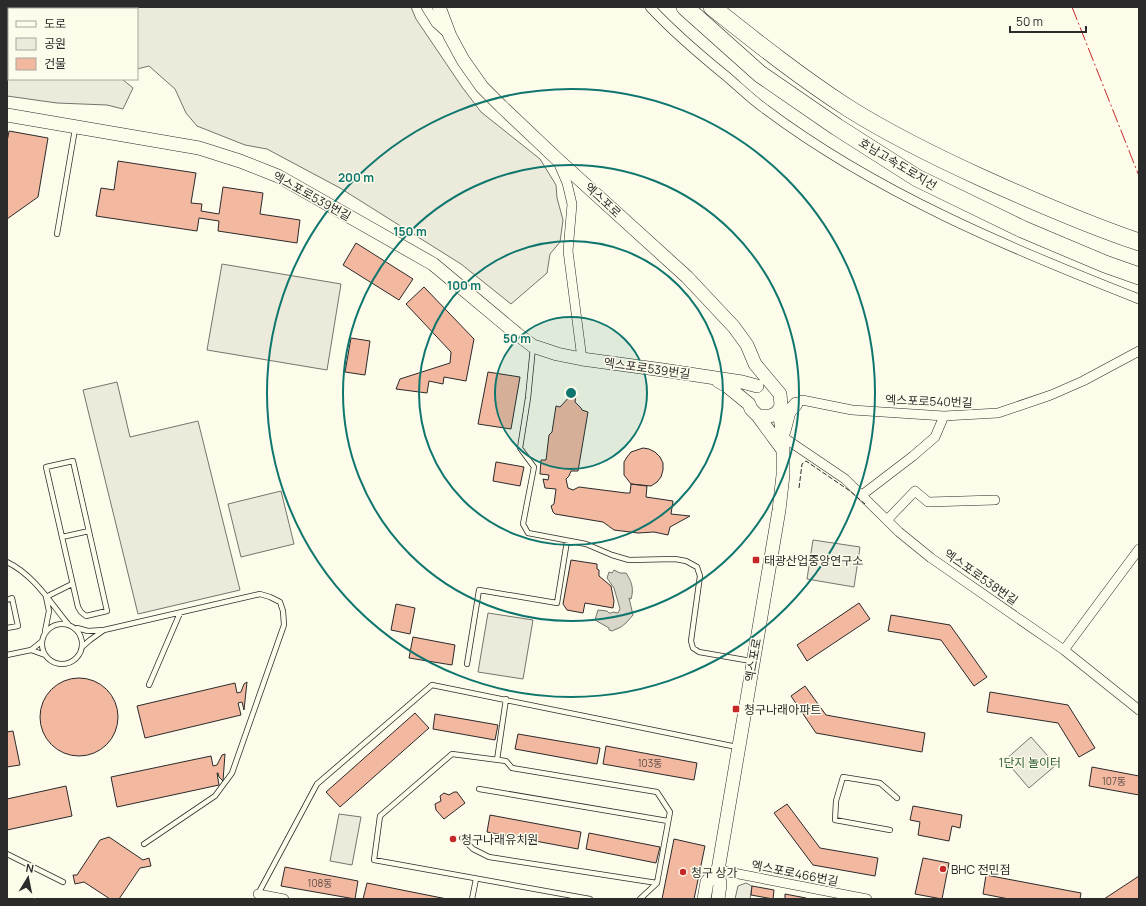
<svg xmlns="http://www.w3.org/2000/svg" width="1146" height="906" font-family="Manrope,'Noto Sans KR',sans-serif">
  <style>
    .green { fill: #ecebdb; stroke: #74746e }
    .water { fill: #d8d7c9; stroke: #74746e }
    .building { fill: #f2b8a0; stroke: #2b2b2b }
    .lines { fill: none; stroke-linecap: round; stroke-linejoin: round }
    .lane-casing { stroke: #2b2b2b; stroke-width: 6 }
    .street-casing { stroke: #2b2b2b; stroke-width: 10 }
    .secondary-casing { stroke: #2b2b2b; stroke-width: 14 }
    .highway-casing { stroke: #2b2b2b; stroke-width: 18 }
    .lane { stroke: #fdfbea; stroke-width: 4.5 }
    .street { stroke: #fdfbea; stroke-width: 9 }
    .secondary { stroke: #fdfbea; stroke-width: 13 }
    .highway { stroke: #fdfbea; stroke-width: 17 }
    .fence { stroke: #2b2b2b; stroke-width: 1; stroke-dasharray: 5 2; stroke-linecap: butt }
    .power { stroke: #c62828; stroke-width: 1; stroke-dasharray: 14 3 2 3; stroke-linecap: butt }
    .ring { fill: none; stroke: #0f766e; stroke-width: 2 }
    .poi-dot { fill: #c62828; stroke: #fdfbea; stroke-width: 1.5 }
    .labels { text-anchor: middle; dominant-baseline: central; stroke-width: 3; stroke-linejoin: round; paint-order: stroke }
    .number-label { font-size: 10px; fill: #5d4e48 }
    .street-label { font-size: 12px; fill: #2b2b2b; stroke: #fdfbea }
    .poi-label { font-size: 12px; fill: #2b2b2b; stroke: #fdfbea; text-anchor: start }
    .park-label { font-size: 12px; fill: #34623c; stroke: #fdfbea }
    .centre { fill: #0f766e; stroke: #fdfbea; stroke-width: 2 }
    .ring-label { font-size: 12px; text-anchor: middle; font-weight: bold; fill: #0f766e; stroke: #fdfbea; stroke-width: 3; stroke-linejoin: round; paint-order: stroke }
  </style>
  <rect width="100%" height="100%" fill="#fdfbea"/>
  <path class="green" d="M7 7H411L416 19 462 87 481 112 540 159 556 185 557 198 563 220 560 242 550 254 547 273 511 304 461 264 340 188 267 149 245 145 197 126 186 113 175 89 149 66 137 69V9H9V79H122L133 88 123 109 107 105 57 103 7 96Z
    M222 264 341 284 327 370 207 350Z
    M117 382 130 437 198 421 240 590 138 614 83 390Z
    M281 491 294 544 241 557 228 504Z
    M813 540 860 547 854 587 807 579Z
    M488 613 533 620 523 679 478 672Z
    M1031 737 1056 765 1029 788 1005 760Z
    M339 814 361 817 352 865 330 861Z
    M746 883 752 886 750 899H735L738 886Z"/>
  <path class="water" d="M614 570 620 573H626C632 582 634 589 631 599L629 598 633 615 626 623 621 627 612 631 609 630V628L595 620 598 610 607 611 609 613H611L613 612 618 613 620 609 614 588 607 578 609 572 612 573Z"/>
  <path class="building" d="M9 131 48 138 38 197 7 219V142Z
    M118 161 196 173 191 203 202 204 201 211 219 214 223 187 263 193 260 214 300 220 297 243 218 231 219 221 199 218 197 231 96 216 101 188 114 190Z
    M356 243 413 279 399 300 343 265Z
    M424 287 474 339 466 381 444 377 443 384 429 381 427 393 396 389 400 379 450 363 451 352 406 304Z
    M351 338 370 341 365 375 345 372Z
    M488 372 520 377 511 429 478 424Z
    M572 394 576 395 575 402 581 408 582 410 588 412 578 471H571L569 476 566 479 568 488 573 490 579 487 626 493H630L631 484 647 486 646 497 673 501 671 514 690 516 670 527 668 535 654 532 638 533 614 530 603 522 555 514 553 512 551 506 554 504 556 489 545 488 543 479 548 480 549 475 540 474 541 460H546L549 435 552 432 556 406 560 407Z
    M643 448 649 449 655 452 660 457 663 463V470L661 477 657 482 651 486 631 484 624 475V462L627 457 631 452Z
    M496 462 524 467 520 486 493 481Z
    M571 560 597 564V569L599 570V576L611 586 614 601 613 608 585 603 583 613 567 610 563 604Z
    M859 603 870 619 807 661 797 645Z
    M396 604 415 608 410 634 391 630Z
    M891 615 950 625 987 677 974 686 941 640 888 631Z
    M413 637 455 645 452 665 409 658Z
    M40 717a39 39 0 1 1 78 0a39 39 0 1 1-78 0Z
    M247 682 244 710 242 702 238 703 241 715 145 738 137 706 235 683 237 693 241 692 244 684Z
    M805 686 826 715 925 733 922 752 816 733 791 696Z
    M990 692 1068 705 1095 748 1079 757 1058 723 987 712Z
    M415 713 429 728 340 807 326 792Z
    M435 714 498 725 495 740 433 729Z
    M13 731 20 765 7 767V732Z
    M518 734 600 748 597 764 515 749Z
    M606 746 697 763 694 780 603 764Z
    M225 754 223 781 219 777 218 773H217L219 785 117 807 111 777 211 756 213 766 217 765 222 755Z
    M1092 767 1139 776V795L1089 786Z
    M66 786 72 816 7 830V799Z
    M454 792H457L465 803 444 819 436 810 435 804 441 801 440 796 444 793 449 795Z
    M787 804 820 848 878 858 875 876 813 865 774 813Z
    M913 806 962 815 960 828 952 826 949 841 918 835 920 822 910 820Z
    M490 815 581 832 578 849 487 832Z
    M589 833 660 847 656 863 586 849Z
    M109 837 143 860 149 858 151 866 140 868 119 899H110L84 882 75 884 73 875H77L100 840Z
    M674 839 705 846 694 899H662Z
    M923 858 949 863 942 899 915 894Z
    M285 867 358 881 355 899 281 886Z
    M986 875 1081 893 1080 899H1009L983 894Z
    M1139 876V899H1104Z
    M367 883 447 899H363Z
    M752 886 774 890 773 899 751 895Z
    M785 894 806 898V899H785Z"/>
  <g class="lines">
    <g class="lane-casing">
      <path id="lane" d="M57 234 75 129
        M533 347 528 398 520 448 534 467 523 524 528 533 586 544 612 555 629 560 675 559 686 561 697 567 700 576 691 641 693 648 699 652 751 661
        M73 461 107 611 86 616 81 612 78 607 46 467Z
        M62 537 89 531
        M7 562C34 575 50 602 68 624
        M7 600 12 598 18 626 7 628
        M42 644a20 20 0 1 1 40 0a20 20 0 1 1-40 0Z
        M77 628 88 631 103 630
        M45 631 49 611 46 597 72 584
        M82 647 90 640 104 630 260 594 270 597 280 602 283 611 284 625 232 773 215 796 144 844
        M31 650 41 642
        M7 655 31 650 45 655
        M467 664 479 590 557 603 567 541
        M149 685 180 613
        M497 760 506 699
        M479 789 668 821
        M890 830 835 820 836 801 843 777 880 783 897 798
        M462 838 473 849 489 857 657 883
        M7 854 63 882
        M258 894 317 784 432 685 737 747
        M472 899 476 879
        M590 899 374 860 380 816 452 754 506 761 512 768 657 792 670 812 657 883 640 899"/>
    </g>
    <g class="street-casing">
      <path id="street" d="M426 7 436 23 448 34
        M650 7C673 32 699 54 726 76 739 87 751 99 765 109 877 193 1009 248 1139 299
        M558 162 567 183 572 204 568 251 582 359
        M796 404 802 400 852 410 944 416 998 413 1051 395 1083 381 1139 351
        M783 437 845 479 899 532 931 558 1064 650 1139 710
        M862 495 913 456 935 437 944 416
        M887 520 915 491 928 502 995 500
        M1064 650 1139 549
        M718 870 867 899
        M258 894 284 899"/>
    </g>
    <g class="secondary-casing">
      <path id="secondary" d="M439 7 450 36 463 60 482 87 501 106 557 159 687 277 734 327 747 345 755 364 780 394 781 405 779 410 775 414 770 416H758
        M7 115 199 148 240 161 278 176 433 264 517 334 533 346 557 354 582 359 663 370 742 382 757 386
        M718 381 727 386 749 404 751 409 758 416 783 450
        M784 431 789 412 796 404
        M704 899 707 882 718 870
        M718 899 720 885 718 870 779 510 783 475V437L779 410"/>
    </g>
    <g class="highway-casing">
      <path id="highway" d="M685 7 760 74 837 127 917 178 1022 229 1105 264 1139 276
        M712 7C756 42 800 77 848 108 891 135 936 157 982 178 1033 201 1085 224 1139 242"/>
    </g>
    <use href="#lane" class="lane"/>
    <use href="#street" class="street"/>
    <use href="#secondary" class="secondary"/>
    <use href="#highway" class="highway"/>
    <path class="fence" d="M799 488 802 464 806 461 850 491 865 504"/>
    <path class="power" d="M1072 7 1139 176"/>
  </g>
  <circle cx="571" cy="393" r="76" fill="#0f766e" fill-opacity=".12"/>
  <g class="ring">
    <circle cx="571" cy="393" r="76"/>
    <circle cx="571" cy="393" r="152"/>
    <circle cx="571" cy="393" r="228"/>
    <circle cx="571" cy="393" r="304"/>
  </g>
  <g class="poi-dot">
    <rect x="752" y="556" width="8" height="8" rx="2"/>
    <rect x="732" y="705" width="8" height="8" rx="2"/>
    <circle cx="453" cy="839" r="4"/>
    <circle cx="943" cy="869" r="4"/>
    <circle cx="683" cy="872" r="4"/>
  </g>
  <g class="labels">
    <g class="number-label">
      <text x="650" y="763">103동</text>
      <text x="1114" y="781">107동</text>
      <text x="320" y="883">108동</text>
    </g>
    <g class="street-label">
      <text transform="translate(898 164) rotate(31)">호남고속도로지선</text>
      <text transform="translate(312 196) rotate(29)">엑스포로539번길</text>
      <text transform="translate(603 200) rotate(43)">엑스포로</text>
      <text transform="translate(647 368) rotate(8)">엑스포로539번길</text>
      <text transform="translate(929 401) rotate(2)">엑스포로540번길</text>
      <text transform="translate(981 577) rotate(35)">엑스포로538번길</text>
      <text transform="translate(753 660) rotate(-80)">엑스포로</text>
      <text transform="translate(795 873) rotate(11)">엑스포로466번길</text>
    </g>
    <g class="poi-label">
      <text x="764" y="560">태광산업중앙연구소</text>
      <text x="744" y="709">청구나래아파트</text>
      <text x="461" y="839">청구나래유치원</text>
      <text x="951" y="869">BHC 전민점</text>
      <text x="691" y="872">청구 상가</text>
    </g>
    <g class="park-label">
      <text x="1030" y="762">1단지 놀이터</text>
    </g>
  </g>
  <circle cx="571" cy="393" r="6" class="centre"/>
  <g class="ring-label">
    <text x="356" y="182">200 m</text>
    <text x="410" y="236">150 m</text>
    <text x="464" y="290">100 m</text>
    <text x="517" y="343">50 m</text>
  </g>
  <rect width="1146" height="906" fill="none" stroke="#2b2b2b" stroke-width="16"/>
  <rect x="8" y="8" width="130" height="72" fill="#fdfbea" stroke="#a9a89e"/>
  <rect x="16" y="21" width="20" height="6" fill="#fdfbea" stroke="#a9a89e"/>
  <text x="44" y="28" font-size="12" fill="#2b2b2b">도로</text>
  <rect x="16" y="38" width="20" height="12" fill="#ecebdb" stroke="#a9a89e"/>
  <text x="44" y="48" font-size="12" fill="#2b2b2b">공원</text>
  <rect x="16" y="58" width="20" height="12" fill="#f2b8a0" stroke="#a9a89e"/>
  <text x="44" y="68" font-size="12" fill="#2b2b2b">건물</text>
  <g transform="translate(28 878) rotate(10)" stroke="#fdfbea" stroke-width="3" paint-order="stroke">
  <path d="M0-3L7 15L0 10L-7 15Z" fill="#2b2b2b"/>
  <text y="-6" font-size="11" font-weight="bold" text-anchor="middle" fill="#2b2b2b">N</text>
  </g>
  <path d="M1010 26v6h76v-6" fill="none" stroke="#2b2b2b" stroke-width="2"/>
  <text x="1016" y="26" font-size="12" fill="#2b2b2b" stroke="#fdfbea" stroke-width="3" paint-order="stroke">50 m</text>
</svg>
